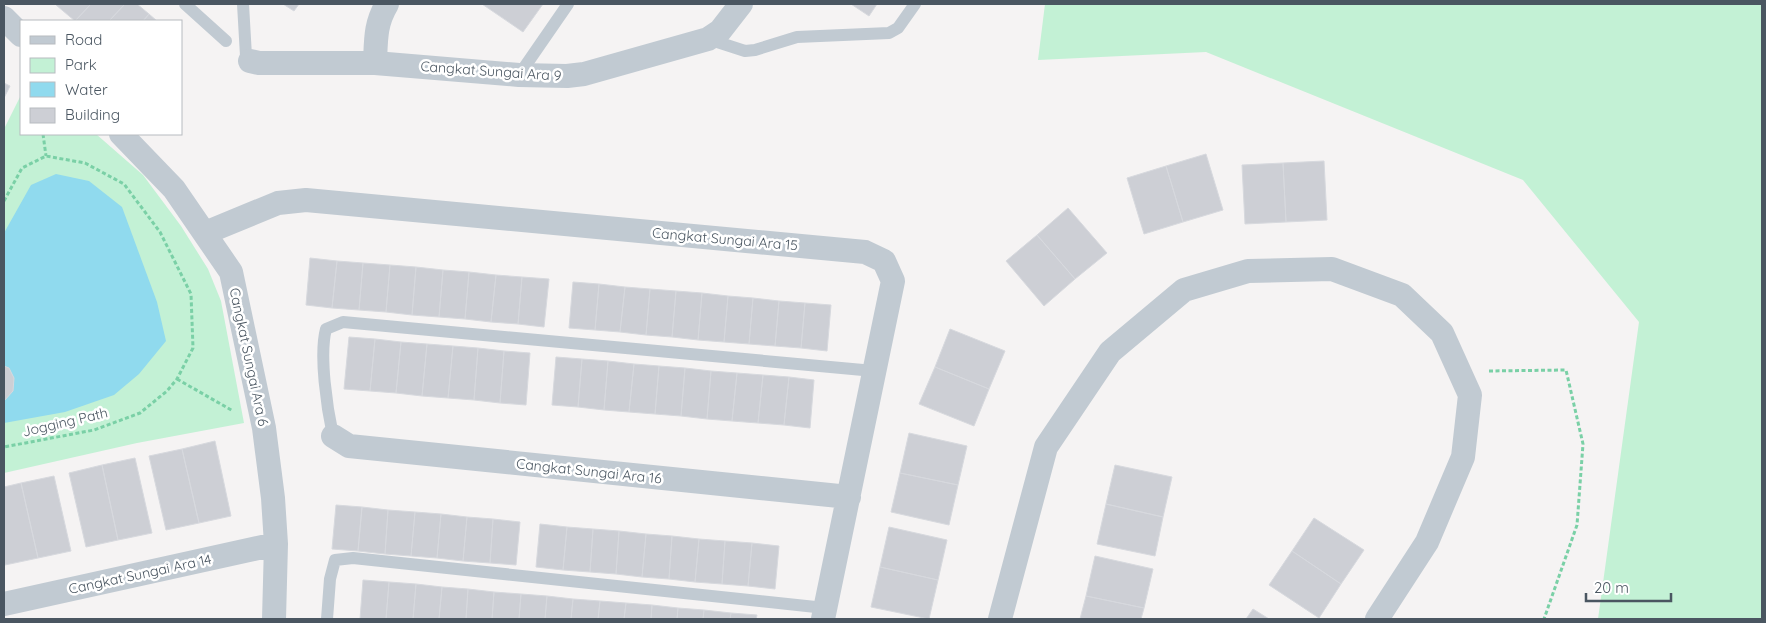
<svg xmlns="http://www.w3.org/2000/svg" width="1766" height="623" font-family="Quicksand,sans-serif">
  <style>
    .green { fill: #c3f1d5 }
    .water { fill: #90daee }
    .building { fill: #cdcfd5; stroke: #d7d9de }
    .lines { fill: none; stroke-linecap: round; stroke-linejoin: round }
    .path { stroke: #7ad0a6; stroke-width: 3; stroke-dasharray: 4 2.5; stroke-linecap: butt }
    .service { stroke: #c1cad2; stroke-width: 12 }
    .minor { stroke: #c1cad2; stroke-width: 24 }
    .labels { text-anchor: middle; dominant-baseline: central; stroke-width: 5; stroke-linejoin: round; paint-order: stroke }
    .street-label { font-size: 14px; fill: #4a5661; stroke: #fff }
  </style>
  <rect width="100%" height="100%" fill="#f5f3f3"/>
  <path class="green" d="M1045 4H1762V619H1598L1639 322 1523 180 1206 52 1038 60Z
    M21 95V134H96L143 175 181 226 208 269 221 301 244 423 137 443 4 473V129Z"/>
  <path class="water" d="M56 174 89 181 122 207 157 302 166 341 139 374 114 395 65 412 4 423V233L31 185Z"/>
  <path class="building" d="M56 4H91L75 21 56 5Z
    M91 4H125L109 21H75Z
    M125 4H137L149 14 143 21H109Z
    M283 4H299L294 11Z
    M482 4H543L523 32Z
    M851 4H877L869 16Z
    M149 14 157 21H143Z
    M4 83 10 86 4 98Z
    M1206 154 1223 210 1183 222 1166 166Z
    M1324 161 1327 220 1286 222 1283 163Z
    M1283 163 1286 222 1245 224 1242 165Z
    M1166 166 1183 222 1144 234 1127 178Z
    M1068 208 1107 253 1075 279 1037 235Z
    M1037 235 1075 279 1044 306 1006 261Z
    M310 258 337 261 332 308 306 305Z
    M337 261 363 263 359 310 332 308Z
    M363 263 390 265 386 312 359 310Z
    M390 265 416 267 412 315 386 312Z
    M416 267 443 270 439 317 412 315Z
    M443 270 469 272 465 319 439 317Z
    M469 272 496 275 491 322 465 319Z
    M496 275 522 277 518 324 491 322Z
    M522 277 549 279 544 327 518 324Z
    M573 282 599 284 595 330 569 328Z
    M599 284 625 287 620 332 595 330Z
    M625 287 650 289 646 335 620 332Z
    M650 289 676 291 672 337 646 335Z
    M676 291 702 293 698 340 672 337Z
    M702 293 728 296 724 342 698 340Z
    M728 296 753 298 749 344 724 342Z
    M753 298 779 301 775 346 749 344Z
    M779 301 805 303 801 348 775 346Z
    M805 303 831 305 827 351 801 348Z
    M950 329 1005 351 989 389 935 367Z
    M349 337 375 339 370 391 344 389Z
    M375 339 401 342 396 393 370 391Z
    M401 342 427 344 422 396 396 393Z
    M427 344 453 346 448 398 422 396Z
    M453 346 478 348 474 400 448 398Z
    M478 348 504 351 500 403 474 400Z
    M504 351 530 353 526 405 500 403Z
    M556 357 582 359 578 407 552 405Z
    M582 359 608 361 604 410 578 407Z
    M608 361 634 364 629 412 604 410Z
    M634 364 659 366 655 414 629 412Z
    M4 366 9 368 14 378 13 391 4 401Z
    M659 366 685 368 681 416 655 414Z
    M935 367 989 389 974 426 919 404Z
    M685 368 711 371 707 419 681 416Z
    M711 371 737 373 732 421 707 419Z
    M737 373 763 375 758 423 732 421Z
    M763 375 789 377 784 425 758 423Z
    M789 377 814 380 810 428 784 425Z
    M909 433 967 446 958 485 900 473Z
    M215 441 231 516 199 523 182 449Z
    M182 449 199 523 166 530 149 456Z
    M135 458 152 533 118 540 102 465Z
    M102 465 118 540 86 547 69 473Z
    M1115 465 1172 477 1163 517 1106 504Z
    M900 473 958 485 949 525 891 512Z
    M54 476 71 551 38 558 21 483Z
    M21 483 38 558 5 565 4 559V487Z
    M1106 504 1163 517 1155 556 1097 544Z
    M336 505 362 507 358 551 332 549Z
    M362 507 388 510 385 554 358 551Z
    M388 510 415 512 411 556 385 554Z
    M415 512 441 514 437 558 411 556Z
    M441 514 467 517 463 561 437 558Z
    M467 517 493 519 490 563 463 561Z
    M1314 518 1364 550 1341 584 1292 551Z
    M493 519 520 522 516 565 490 563Z
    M540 524 567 527 563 570 536 567Z
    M567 527 593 529 590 572 563 570Z
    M889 527 947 540 938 580 880 567Z
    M593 529 619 531 616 574 590 572Z
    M619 531 646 534 642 577 616 574Z
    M646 534 672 536 669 579 642 577Z
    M672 536 699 539 695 582 669 579Z
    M699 539 725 541 722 584 695 582Z
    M725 541 752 543 748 586 722 584Z
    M752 543 779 546 775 589 748 586Z
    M1292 551 1341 584 1319 618 1269 585Z
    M1095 556 1153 569 1144 608 1086 596Z
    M880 567 938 580 929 619 871 607Z
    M363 580 389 582 386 619H360Z
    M389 582 416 584 413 619H386Z
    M416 584 442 587 439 619H413Z
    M442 587 468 589 466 619H439Z
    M468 589 494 592 492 619H466Z
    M494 592 521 594 519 619H492Z
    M521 594 547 596 545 619H519Z
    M547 596 573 599 571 619H545Z
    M1086 596 1144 608 1141 619H1080Z
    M573 599 600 601 598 619H571Z
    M600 601 626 603 624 619H598Z
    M626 603 652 605 651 619H624Z
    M652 605 678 608 677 619H651Z
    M678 608 704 610 703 619H677Z
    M1253 609 1269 619H1246Z
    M704 610 731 613 730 619H703Z
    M731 613 757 615 756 619H730Z"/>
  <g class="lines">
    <path class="path" d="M43 134 46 156
      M4 201 22 168 46 156 85 163 124 184 160 232 191 294 193 348 177 379 167 391 140 413 94 430 4 447
      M1489 371 1566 370 1583 444 1577 525 1544 619
      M177 379 233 411"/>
    <path class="service" d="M185 4 226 41
      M243 4 246 56 250 61
      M708 39 745 51 755 50 797 37 889 33 898 28 915 4
      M519 75 568 4
      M333 436C327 408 319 355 326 329L343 322 874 371
      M327 619 330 579 335 560 353 558 825 608"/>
    <path class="minor" d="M4 18 21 35
      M250 61 259 63H375L519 75 567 76 584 74 708 39 720 31 741 4
      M375 63C376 40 375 24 387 4
      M121 134 174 189 231 272 264 428 273 498 276 544 274 619
      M205 233 278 203 306 200 865 252 884 261 893 281 823 619
      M333 436 349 446 849 497
      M4 604 276 544
      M1000 619 1046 447 1110 352 1184 290 1248 271 1332 269 1402 295 1442 333 1470 395 1463 457 1427 542 1377 619"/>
  </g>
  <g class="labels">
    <g class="street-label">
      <text transform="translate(491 71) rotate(4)">Cangkat Sungai Ara 9</text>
      <text transform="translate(725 239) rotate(5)">Cangkat Sungai Ara 15</text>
      <text transform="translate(249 357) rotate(78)">Cangkat Sungai Ara 6</text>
      <text transform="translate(65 422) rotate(-13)">Jogging Path</text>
      <text transform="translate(589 471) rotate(6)">Cangkat Sungai Ara 16</text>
      <text transform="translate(140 574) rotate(-12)">Cangkat Sungai Ara 14</text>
    </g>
  </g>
  <rect width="1766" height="623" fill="none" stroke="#4a5661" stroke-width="10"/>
  <rect x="20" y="20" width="162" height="115" fill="#ffffff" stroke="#b7bbc0"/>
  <rect x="30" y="36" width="25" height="8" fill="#c1cad2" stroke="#b7bbc0"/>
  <text x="65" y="45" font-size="15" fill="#4a5661">Road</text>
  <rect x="30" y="58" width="25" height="15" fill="#c3f1d5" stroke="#b7bbc0"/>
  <text x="65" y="70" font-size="15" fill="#4a5661">Park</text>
  <rect x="30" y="82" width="25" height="15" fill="#90daee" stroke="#b7bbc0"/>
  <text x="65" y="95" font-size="15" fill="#4a5661">Water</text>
  <rect x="30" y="108" width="25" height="15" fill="#cdcfd5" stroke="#b7bbc0"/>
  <text x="65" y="120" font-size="15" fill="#4a5661">Building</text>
  <path d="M1586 593v8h85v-8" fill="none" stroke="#4a5661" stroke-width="2.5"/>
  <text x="1594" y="593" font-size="15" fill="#4a5661" stroke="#ffffff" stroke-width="4" paint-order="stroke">20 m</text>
</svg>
